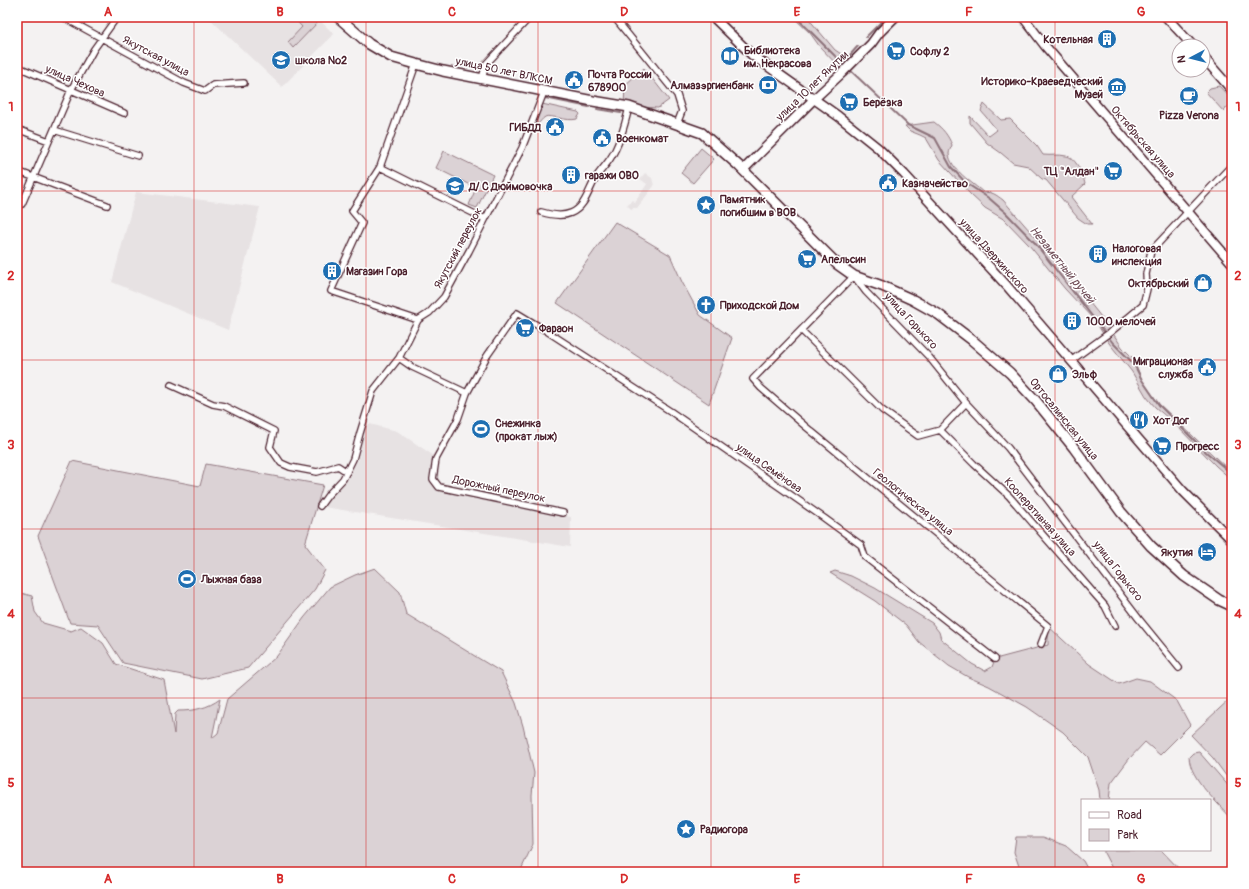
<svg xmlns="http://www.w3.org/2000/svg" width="1249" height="889" font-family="Pangolin,sans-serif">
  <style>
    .built { fill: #e7e2e3 }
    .green { fill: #dbd2d5; stroke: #927880 }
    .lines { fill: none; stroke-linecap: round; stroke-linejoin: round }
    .stream { stroke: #8d727a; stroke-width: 2 }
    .street-casing { stroke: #4a1f2b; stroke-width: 8 }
    .secondary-casing { stroke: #4a1f2b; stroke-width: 11 }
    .primary-casing { stroke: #4a1f2b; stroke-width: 12 }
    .street { stroke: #fff; stroke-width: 5.5 }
    .secondary { stroke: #fff; stroke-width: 8 }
    .primary { stroke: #fff; stroke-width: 9 }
    .grid { fill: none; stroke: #d62828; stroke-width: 1; stroke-opacity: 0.55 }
    .labels { text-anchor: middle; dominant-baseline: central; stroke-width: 3; stroke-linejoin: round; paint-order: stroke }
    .poi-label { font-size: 11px; font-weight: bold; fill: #4a1f2b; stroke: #fff; text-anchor: start }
    .street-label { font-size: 11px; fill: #4a1f2b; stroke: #fff }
    .water-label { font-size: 12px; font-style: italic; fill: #714f59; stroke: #fff }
    .neatline { fill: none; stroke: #d62828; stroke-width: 1.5 }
    .grid-label { font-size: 13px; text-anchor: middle; font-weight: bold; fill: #d62828 }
  </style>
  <rect width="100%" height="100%" fill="#f4f2f2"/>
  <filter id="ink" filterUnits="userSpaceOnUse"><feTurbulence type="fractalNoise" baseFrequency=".025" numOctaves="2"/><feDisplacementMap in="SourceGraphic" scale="8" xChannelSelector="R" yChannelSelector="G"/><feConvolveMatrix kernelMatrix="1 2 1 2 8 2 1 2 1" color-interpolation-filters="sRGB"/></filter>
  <g filter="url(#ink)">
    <path class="built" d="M208 17H316L334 34 282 87Z
      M645 173 652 178 654 186 637 208H634L631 209 627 205 632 200 635 202 647 184 640 179Z
      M136 192 260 207 228 330 112 282Z
      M366 423 397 431 440 460 438 489 571 517 570 547 324 507 328 498 348 477 358 460Z"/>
    <path class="green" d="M293 17H315L319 21 293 48 288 42 302 27Z
      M793 17H807L835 50 849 59 840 68 820 47 810 33Z
      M644 68 669 100 658 108 624 106 625 85Z
      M1219 86 1232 100V103L1223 111 1206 92 1210 88Z
      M542 104 578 112 580 114 577 119C567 122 549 114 545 117 542 119 540 122 538 124L533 123Z
      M984 104 1001 120 1010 119 1037 146 1043 155C1051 156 1059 154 1066 156 1076 157 1083 175 1085 184L1071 197 1092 224H1087L1078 218 1046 180 1042 179 1028 166 1013 163 1001 153 987 143 970 123V116L989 136 997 130 981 111Z
      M934 122C943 129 948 135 952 145 951 148 949 151 949 154 950 169 973 183 984 193 992 191 996 195 1003 200L1056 261 1106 323 1122 347 1133 358 1142 380 1159 404 1232 473V480L1216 466 1175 424 1155 407 1146 396 1132 372 1109 343 1095 321 1065 289 1029 245 1005 220 985 208 971 195 939 160 926 138 920 135 910 131 905 126Z
      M701 148 714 159 693 183 681 173Z
      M444 151 493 175 477 208 469 205 476 188 436 168Z
      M615 222 670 255 682 282 700 315 732 338 709 404 557 303Z
      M72 461 200 486 206 464 323 485 305 544 325 570 315 589 248 668 202 679 123 663 98 625 70 623 38 536Z
      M375 568 400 592 406 614 501 672 516 703 523 726 534 773 532 795 533 844 520 872H17V592L32 596 35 612 43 623 71 631 81 627 103 643 116 664 164 680 174 734 175 714 178 711C194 711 208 708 220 699L212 738 218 733 227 699 277 656 304 618 330 587 355 575Z
      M835 571 851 576 875 588 932 623 939 632 941 639 972 664 985 671 992 667 995 659 1048 645V626L1089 664 1119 684 1136 678 1150 681 1177 701 1190 725 1160 755 1145 742 1129 759 1111 783 1109 800H1100L1099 790 1088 757 1063 732 1027 707 989 686 968 677 949 666 919 642 906 625 875 601 830 573Z
      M1232 697V784L1213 758 1191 735Z
      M1199 752 1232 790V819C1218 803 1190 779 1189 757L1193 753Z
      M1016 837H1043L1066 846 1083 861 1089 872H1021L1014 852Z
      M1104 850H1161L1182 872H1114L1104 853Z"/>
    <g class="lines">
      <path class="stream" d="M796 17 846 67
        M866 37 883 20
        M843 63 858 46
        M850 70 908 125 935 138 951 167 966 183 990 199 1006 213 1035 243 1113 343 1134 364 1142 380 1159 405 1206 452 1232 474
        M545 98 589 107
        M597 109 621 113"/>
      <g class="street-casing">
        <path id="street" d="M63 17 184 83 205 91 213 85 244 83
          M614 17 677 95 682 111 677 124
          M416 64 380 167 352 211 362 223 331 291 418 320
          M17 69H23L124 113
          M482 79 486 64 530 17
          M17 129 49 141
          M54 130 138 156
          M380 167 485 219
          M17 171 107 205
          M22 204 71 90 94 49 117 17
          M541 212C551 215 562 217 571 213 586 207 589 188 597 176 601 170 606 165 610 159 620 144 625 125 629 107
          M801 330 882 410 918 436 940 430 966 403
          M399 358 412 367 467 393
          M1072 360 1112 331 1143 305 1147 289 1146 274 1151 251 1232 165
          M171 385 213 404 224 406 274 431 270 447 281 463 290 467 317 472 338 466 347 472
          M940 430 974 464 1009 496 1105 606 1115 626
          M320 506 328 495 343 479 353 459 360 433 373 391 399 358 418 320 429 313 444 297 469 251 522 148 544 92
          M563 513 439 487 433 479 436 459 458 419 467 393 487 356 517 313 545 330 670 411 824 518 861 545 865 557 995 659
          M1041 644 1048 626 805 426 761 388 753 379 854 276 866 292 929 357 966 403 1008 448 1139 619 1179 668"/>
      </g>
      <g class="secondary-casing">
        <path id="secondary" d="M713 17 752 55 838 116 878 148 904 174 1007 286 1183 491 1232 540
          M1023 17 1046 47 1232 263
          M1166 17 1193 46
          M1203 57 1232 90
          M743 170 814 99 842 73 871 44 879 33 895 17"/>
      </g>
      <g class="primary-casing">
        <path id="primary" d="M338 17 369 44 391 57 416 64 443 71 593 101 629 107 702 133 739 166 837 264 854 276 882 286 913 300 938 314 972 340 1010 373 1036 401 1074 448 1121 512 1151 546 1184 576 1219 600 1232 606"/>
      </g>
      <use href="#street" class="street"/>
      <use href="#secondary" class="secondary"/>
      <use href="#primary" class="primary"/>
    </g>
  </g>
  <path class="grid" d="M194 17V872M366 17V872M538 17V872M711 17V872M883 17V872M1055 17V872M17 191H1232M17 360H1232M17 529H1232M17 698H1232"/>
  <defs>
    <g id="building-disc" transform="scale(1)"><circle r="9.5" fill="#1f6fb2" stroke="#fff"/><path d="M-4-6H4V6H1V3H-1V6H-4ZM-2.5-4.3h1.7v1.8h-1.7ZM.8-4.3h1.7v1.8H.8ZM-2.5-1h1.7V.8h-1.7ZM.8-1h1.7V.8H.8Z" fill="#fff"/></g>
    <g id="supermarket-disc" transform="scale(1)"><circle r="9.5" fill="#1f6fb2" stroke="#fff"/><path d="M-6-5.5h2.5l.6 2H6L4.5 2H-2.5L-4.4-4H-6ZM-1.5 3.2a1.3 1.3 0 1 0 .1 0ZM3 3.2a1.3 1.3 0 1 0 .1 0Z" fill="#fff"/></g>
    <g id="library-disc" transform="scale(1)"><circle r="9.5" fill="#1f6fb2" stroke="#fff"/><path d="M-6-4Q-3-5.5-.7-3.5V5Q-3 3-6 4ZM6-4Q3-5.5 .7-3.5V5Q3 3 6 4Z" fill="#fff"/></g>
    <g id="school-disc" transform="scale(1)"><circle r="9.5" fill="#1f6fb2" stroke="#fff"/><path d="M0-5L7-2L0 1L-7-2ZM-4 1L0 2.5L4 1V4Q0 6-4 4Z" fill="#fff"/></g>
    <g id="civic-disc" transform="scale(1)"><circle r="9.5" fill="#1f6fb2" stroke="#fff"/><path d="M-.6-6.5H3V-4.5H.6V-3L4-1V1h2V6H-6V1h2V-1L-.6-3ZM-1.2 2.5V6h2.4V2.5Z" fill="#fff"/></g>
    <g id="bank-disc" transform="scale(1)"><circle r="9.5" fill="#1f6fb2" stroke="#fff"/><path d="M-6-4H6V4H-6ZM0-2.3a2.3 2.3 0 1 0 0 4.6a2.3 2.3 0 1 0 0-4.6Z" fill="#fff"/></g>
    <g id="museum-disc" transform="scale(1)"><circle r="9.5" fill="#1f6fb2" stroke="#fff"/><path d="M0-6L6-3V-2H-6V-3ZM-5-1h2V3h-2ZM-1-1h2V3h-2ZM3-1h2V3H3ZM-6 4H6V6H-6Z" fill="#fff"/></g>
    <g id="cafe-disc" transform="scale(1)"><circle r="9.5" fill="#1f6fb2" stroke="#fff"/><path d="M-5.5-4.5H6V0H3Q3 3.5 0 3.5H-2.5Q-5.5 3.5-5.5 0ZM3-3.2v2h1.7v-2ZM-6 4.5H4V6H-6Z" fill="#fff"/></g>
    <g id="sight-disc" transform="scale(1)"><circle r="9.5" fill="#1f6fb2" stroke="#fff"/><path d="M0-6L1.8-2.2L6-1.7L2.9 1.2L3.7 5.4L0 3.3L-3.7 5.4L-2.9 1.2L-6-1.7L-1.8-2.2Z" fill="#fff"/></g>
    <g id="shop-disc" transform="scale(1)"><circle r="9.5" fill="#1f6fb2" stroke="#fff"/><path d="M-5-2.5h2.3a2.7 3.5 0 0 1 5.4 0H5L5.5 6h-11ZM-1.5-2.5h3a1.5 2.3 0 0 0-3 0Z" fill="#fff"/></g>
    <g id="church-disc" transform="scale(1)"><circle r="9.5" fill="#1f6fb2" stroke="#fff"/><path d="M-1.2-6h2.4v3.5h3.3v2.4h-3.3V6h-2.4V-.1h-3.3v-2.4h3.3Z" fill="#fff"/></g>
    <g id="restaurant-disc" transform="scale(1)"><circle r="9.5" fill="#1f6fb2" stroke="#fff"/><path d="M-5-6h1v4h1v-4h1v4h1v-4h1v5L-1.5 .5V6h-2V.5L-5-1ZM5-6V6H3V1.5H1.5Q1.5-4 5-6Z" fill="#fff"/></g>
    <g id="stadium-disc" transform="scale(1)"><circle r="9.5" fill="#1f6fb2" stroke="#fff"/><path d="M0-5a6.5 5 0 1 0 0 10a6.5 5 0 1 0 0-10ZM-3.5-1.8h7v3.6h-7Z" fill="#fff"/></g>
    <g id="hotel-disc" transform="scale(1)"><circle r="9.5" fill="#1f6fb2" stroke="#fff"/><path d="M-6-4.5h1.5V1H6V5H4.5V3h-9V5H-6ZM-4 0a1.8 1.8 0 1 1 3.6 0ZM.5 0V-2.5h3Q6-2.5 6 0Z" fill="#fff"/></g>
  </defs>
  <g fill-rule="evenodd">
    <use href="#building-disc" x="1107" y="39"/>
    <use href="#supermarket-disc" x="896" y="51"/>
    <use href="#library-disc" x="730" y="56"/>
    <use href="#school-disc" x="281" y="60"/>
    <use href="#civic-disc" x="574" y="80"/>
    <use href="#bank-disc" x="768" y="85"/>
    <use href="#museum-disc" x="1117" y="87"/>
    <use href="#cafe-disc" x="1189" y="96"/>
    <use href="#supermarket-disc" x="849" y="102"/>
    <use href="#civic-disc" x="555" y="127"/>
    <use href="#civic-disc" x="602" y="138"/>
    <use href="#supermarket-disc" x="1113" y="171"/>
    <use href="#building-disc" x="571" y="175"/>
    <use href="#civic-disc" x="888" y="183"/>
    <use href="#school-disc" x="455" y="186"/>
    <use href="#sight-disc" x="706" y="205"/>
    <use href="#building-disc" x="1098" y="254"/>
    <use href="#supermarket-disc" x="807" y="259"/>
    <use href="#building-disc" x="332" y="271"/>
    <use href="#shop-disc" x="1203" y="283"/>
    <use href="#church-disc" x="706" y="305"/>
    <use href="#building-disc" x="1072" y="321"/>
    <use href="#supermarket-disc" x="525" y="328"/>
    <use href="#civic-disc" x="1207" y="367"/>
    <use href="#shop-disc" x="1058" y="374"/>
    <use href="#restaurant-disc" x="1139" y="420"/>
    <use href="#stadium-disc" x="481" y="429"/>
    <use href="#supermarket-disc" x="1162" y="446"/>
    <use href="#hotel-disc" x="1207" y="552"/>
    <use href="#stadium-disc" x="187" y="579"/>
    <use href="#sight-disc" x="686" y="829"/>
  </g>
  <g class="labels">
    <g class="poi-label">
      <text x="1093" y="39" text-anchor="end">Котельная</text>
      <text x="744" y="50">Библиотека<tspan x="744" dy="13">им. Некрасова</tspan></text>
      <text x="910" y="51">Софлу 2</text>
      <text x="295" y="60">школа №2</text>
      <text x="588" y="74">Почта России<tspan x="588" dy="13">678900</tspan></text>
      <text x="1103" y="81" text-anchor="end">Историко-Краеведческий<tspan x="1103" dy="13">Музей</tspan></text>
      <text x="754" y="85" text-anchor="end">Алмазэргиенбанк</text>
      <text x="863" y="102">Берёзка</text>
      <text x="1189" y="115" text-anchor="middle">Pizza Verona</text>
      <text x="541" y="127" text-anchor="end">ГИБДД</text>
      <text x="616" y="138">Военкомат</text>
      <text x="1099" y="171" text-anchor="end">ТЦ "Алдан"</text>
      <text x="585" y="175">гаражи ОВО</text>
      <text x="902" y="183">Казначейство</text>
      <text x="469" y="186">Д/ С Дюймовочка</text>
      <text x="720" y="199">Памятник<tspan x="720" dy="13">погибшим в ВОВ</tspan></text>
      <text x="1112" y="248">Налоговая<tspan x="1112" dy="13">инспекция</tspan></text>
      <text x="821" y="259">Апельсин</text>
      <text x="346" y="271">Магазин Гора</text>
      <text x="1189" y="283" text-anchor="end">Октябрьский</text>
      <text x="720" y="305">Приходской Дом</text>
      <text x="1086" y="321">1000 мелочей</text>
      <text x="539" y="328">Фараон</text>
      <text x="1193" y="361" text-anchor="end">Миграционая<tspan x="1193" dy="13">служба</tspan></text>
      <text x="1072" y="374">Эльф</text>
      <text x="1153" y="420">Хот Дог</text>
      <text x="495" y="423">Снежинка<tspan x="495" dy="13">(прокат лыж)</tspan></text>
      <text x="1176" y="446">Прогресс</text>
      <text x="1193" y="552" text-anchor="end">Якутия</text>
      <text x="201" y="579">Лыжная база</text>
      <text x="700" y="829">Радиогора</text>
    </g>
    <g class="street-label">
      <text transform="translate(156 56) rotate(28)">Якутская улица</text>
      <text transform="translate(504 71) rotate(12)">улица 50 лет ВЛКСМ</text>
      <text transform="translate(75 81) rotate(24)">улица Чехова</text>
      <text transform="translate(812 86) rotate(-44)">улица 10 лет Якутии</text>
      <text transform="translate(1143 142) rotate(49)">Октябрьская улица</text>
      <text transform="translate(458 248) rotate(-62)">Якутский переулок</text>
      <text transform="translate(994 256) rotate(48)">улица Дзержинского</text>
      <text transform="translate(911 321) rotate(47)">улица Горького</text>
      <text transform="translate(1064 419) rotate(51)">Ортосалинская улица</text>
      <text transform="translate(769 468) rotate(35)">улица Семёнова</text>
      <text transform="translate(499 489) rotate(12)">Дорожный переулок</text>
      <text transform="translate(913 502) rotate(39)">Геологическая улица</text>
      <text transform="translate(1040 517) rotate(48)">Кооперативная улица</text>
      <text transform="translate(1118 571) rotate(52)">улица Горького</text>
    </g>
    <g class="water-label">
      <text transform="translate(1062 265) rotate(51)">Незаметный ручей</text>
    </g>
  </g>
  <rect width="1249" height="889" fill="none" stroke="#fff" stroke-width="44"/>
  <rect x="1081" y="799" width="130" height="52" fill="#ffffff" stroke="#b7a5aa"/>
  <rect x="1089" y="812" width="20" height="6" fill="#ffffff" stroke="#b7a5aa"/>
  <text x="1117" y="819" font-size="12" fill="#4a1f2b">Road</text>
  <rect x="1089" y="829" width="20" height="12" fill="#dbd2d5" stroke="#b7a5aa"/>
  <text x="1117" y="839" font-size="12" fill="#4a1f2b">Park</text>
  <g transform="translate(1191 58) rotate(263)"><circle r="19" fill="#ffffff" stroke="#b7a5aa"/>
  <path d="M0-3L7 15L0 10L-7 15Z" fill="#1f6fb2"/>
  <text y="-6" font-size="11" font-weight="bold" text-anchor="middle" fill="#4a1f2b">N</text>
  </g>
  <rect x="22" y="22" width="1205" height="845" class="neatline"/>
  <g class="grid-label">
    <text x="108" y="16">A</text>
    <text x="280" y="16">B</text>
    <text x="452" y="16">C</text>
    <text x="624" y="16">D</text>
    <text x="797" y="16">E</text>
    <text x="969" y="16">F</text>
    <text x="1141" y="16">G</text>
    <text x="11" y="111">1</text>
    <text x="1238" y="111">1</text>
    <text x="11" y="280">2</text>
    <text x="1238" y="280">2</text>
    <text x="11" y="449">3</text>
    <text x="1238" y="449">3</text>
    <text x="11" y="618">4</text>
    <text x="1238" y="618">4</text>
    <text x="11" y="787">5</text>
    <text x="1238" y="787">5</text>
    <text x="108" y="883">A</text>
    <text x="280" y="883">B</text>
    <text x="452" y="883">C</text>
    <text x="624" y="883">D</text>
    <text x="797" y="883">E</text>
    <text x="969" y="883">F</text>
    <text x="1141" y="883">G</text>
  </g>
</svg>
